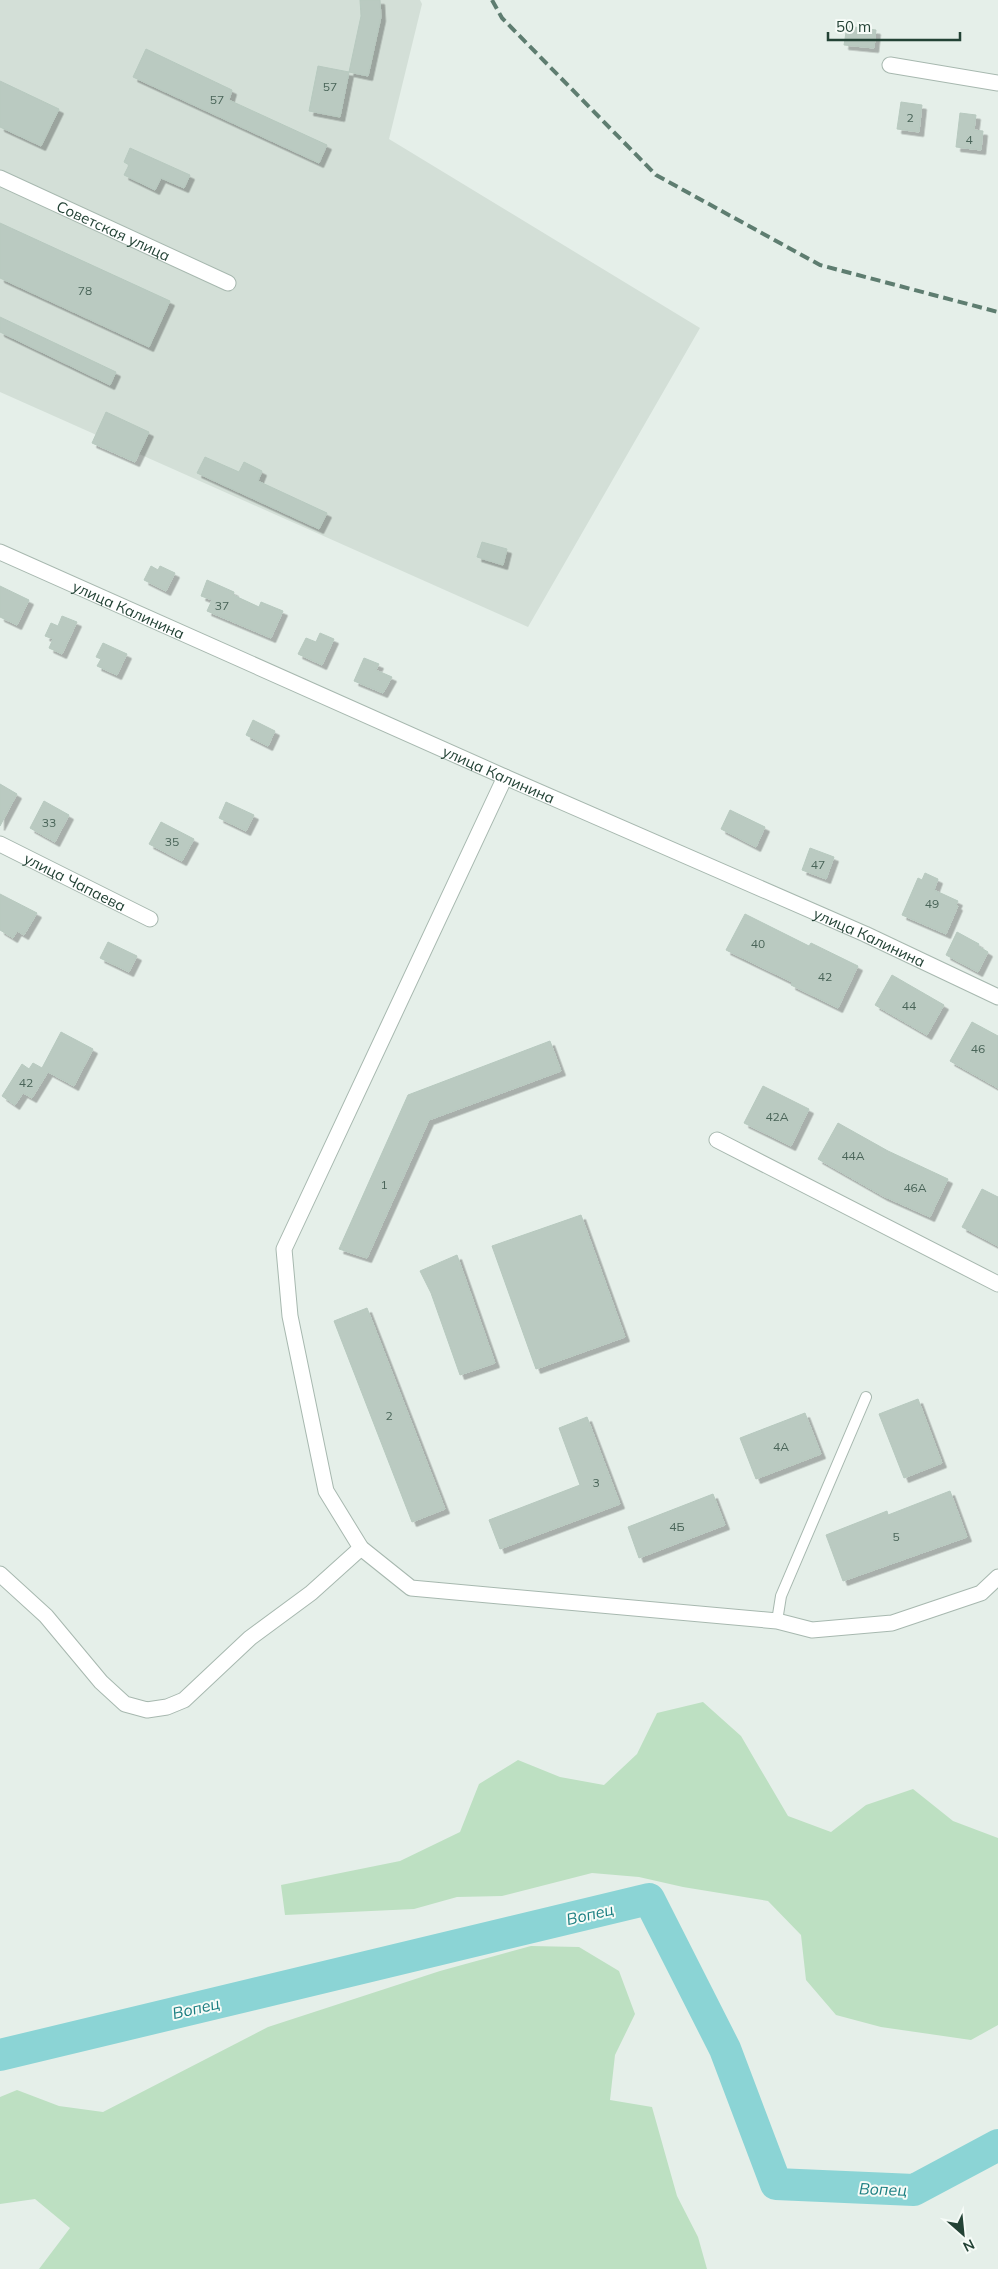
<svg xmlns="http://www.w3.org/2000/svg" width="998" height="2269" font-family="Mulish,sans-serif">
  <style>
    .built { fill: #d3dfd7 }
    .green { fill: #bde0c2 }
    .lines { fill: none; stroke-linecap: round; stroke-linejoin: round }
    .river { stroke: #8bd4d5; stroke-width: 32 }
    .building { fill: #bacac1; stroke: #b7c9bf; filter: url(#shadow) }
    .lane-casing { stroke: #a7b8af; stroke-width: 12 }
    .street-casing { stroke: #a7b8af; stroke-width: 17 }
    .lane { stroke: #fff; stroke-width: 10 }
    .street { stroke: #fff; stroke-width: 15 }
    .rail { stroke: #5e7d70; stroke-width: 4; stroke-dasharray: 10 5; stroke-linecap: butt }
    .labels { text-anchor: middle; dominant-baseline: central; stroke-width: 4; stroke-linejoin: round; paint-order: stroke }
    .number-label { font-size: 12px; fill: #496458 }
    .street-label { font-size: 15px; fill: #234235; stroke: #f6fbf7 }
    .water-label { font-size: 16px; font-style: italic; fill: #1a7e81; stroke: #f6fbf7 }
  </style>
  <defs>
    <filter id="shadow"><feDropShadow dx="4.5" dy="4.5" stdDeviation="0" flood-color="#0004"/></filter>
  </defs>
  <rect width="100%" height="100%" fill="#e5efe9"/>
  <path class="built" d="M0 0H420L422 4 389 139 700 328 528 627 0 392Z"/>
  <path class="green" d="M703 1702 741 1736 788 1816 831 1832 866 1805 913 1789 953 1821 998 1838V2025L971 2040 881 2027 836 2015 806 1980 801 1935 768 1901 683 1887 639 1877 592 1873 502 1896 457 1897 414 1909 285 1915 281 1885 400 1861 460 1832 479 1784 518 1760 560 1777 604 1785 637 1754 657 1713Z
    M531 1946 579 1947 619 1971 635 2014 615 2055 610 2100 652 2107 677 2196 698 2237 707 2269H39L70 2228 35 2199 0 2204V2097L17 2090 59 2106 103 2112 268 2027 440 1971Z"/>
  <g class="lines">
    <path class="river" d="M0 2055 649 1899 725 2049 776 2184 914 2190 998 2145"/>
  </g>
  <path class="building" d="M360 0H380L381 17 368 76 349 72 361 16Z
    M847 26 876 30 874 48 844 45Z
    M146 49 232 90 229 100 327 145 319 163 133 77Z
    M318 66 349 72 340 117 309 111Z
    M0 81 59 109 41 146 0 127Z
    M901 102 922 105 919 132 897 129Z
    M960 113 976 115 974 130 983 131 981 150 956 147Z
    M130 148 190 175 184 188 161 178 155 190 124 175 129 165 124 162Z
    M0 223 170 301 149 347 0 278Z
    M0 317 116 372 110 385 0 332Z
    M106 412 149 432 135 462 92 443Z
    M205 457 239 472 244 462 262 471 258 481 327 513 319 529 197 473Z
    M482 542 507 549 503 565 477 557Z
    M151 566 158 570 160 566 175 573 166 591 144 580Z
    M207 580 234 592 233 595 259 607 261 602 283 611 271 638 207 611 212 600 201 596Z
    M0 586 29 600 17 625 0 617Z
    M62 616 77 622 62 654 49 648 53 639 45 636 51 623 58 626Z
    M320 633 334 639 322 665 298 654 306 638 316 642Z
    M103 643 127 654 117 675 97 666 101 659 96 657Z
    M364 658 379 664 376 670 392 677 383 693 354 681Z
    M253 720 275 731 268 746 246 735Z
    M0 784 17 794 0 826Z
    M44 801 69 815 55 842 30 828Z
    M226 802 254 815 246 831 219 818Z
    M730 810 765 827 756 847 721 829Z
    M161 822 194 839 182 861 149 844Z
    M810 848 834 857 826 879 802 870Z
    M925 873 938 879 934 890 958 901 956 905 958 906 946 934 902 915 918 878 922 880Z
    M0 894 37 913 24 935 17 931 13 938 0 930Z
    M745 914 809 946 811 943 858 966 838 1008 791 985 792 982 726 950Z
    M957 932 979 944 978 946 988 952 978 972 946 955Z
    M108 942 137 956 129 972 100 958Z
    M892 975 944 1005 927 1035 875 1005Z
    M972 1022 998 1036V1088L950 1061Z
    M61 1032 93 1049 74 1086 48 1072 32 1098 23 1093 15 1105 2 1096 22 1064 29 1069 33 1063 42 1068Z
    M550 1041 561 1071 429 1120 367 1258 339 1249 408 1095Z
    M763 1086 809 1109 791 1146 744 1123Z
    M838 1123 888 1151 948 1179 930 1217 883 1196 818 1159Z
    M982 1189 998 1197V1246L962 1227Z
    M581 1215 625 1337 536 1369 492 1246Z
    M457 1255 495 1363 460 1375 431 1293 420 1271Z
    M367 1308 445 1509 412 1522 334 1321Z
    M918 1399 942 1463 904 1478 879 1414Z
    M805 1413 821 1454 756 1479 740 1438Z
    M587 1417 620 1504 500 1549 489 1520 580 1485 559 1428Z
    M950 1491 967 1537 843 1581 826 1535 887 1511 888 1515Z
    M713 1494 725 1525 639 1558 628 1527Z"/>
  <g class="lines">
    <g class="lane-casing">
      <path id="lane" d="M777 1621 781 1596 866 1397"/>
    </g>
    <g class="street-casing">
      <g id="street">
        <path d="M890 65 998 83"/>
        <path id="s1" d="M0 178 228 283"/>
        <path id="s2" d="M0 552 505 777 865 934 998 997"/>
        <path d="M505 777 284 1249 290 1316 326 1491 361 1548 411 1588 777 1621 812 1630 892 1623 981 1593 998 1577"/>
        <path id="s3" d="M0 844 150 919"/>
        <path d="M717 1140 998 1284"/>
        <path d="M0 1574 46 1616 101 1682 125 1704 147 1710 167 1707 184 1700 250 1638 311 1593 361 1548"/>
      </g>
    </g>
    <use href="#lane" class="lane"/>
    <use href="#street" class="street"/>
    <path class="rail" d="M492 0 502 18 656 175 820 265 998 312"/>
  </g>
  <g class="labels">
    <g class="number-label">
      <text x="330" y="86">57</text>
      <text x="217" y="99">57</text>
      <text x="910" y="117">2</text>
      <text x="969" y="139">4</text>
      <text x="85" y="290">78</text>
      <text x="222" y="605">37</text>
      <text x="49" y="822">33</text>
      <text x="172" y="841">35</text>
      <text x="818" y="864">47</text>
      <text x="932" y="903">49</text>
      <text x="758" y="943">40</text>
      <text x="825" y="976">42</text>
      <text x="909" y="1005">44</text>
      <text x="978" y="1048">46</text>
      <text x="26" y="1082">42</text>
      <text x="777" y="1116">42А</text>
      <text x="853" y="1155">44А</text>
      <text x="384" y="1184">1</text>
      <text x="915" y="1187">46А</text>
      <text x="389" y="1415">2</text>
      <text x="781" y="1446">4А</text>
      <text x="596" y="1482">3</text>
      <text x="677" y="1526">4Б</text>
      <text x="896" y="1536">5</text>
    </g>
    <g class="street-label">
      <text stroke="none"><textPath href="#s1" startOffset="125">Советская улица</textPath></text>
      <text stroke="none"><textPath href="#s2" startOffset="141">улица Калинина</textPath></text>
      <text stroke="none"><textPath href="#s2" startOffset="546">улица Калинина</textPath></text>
      <text stroke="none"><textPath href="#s3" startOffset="84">улица Чапаева</textPath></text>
      <text stroke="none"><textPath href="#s2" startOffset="951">улица Калинина</textPath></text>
    </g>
    <g class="water-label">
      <text transform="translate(590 1914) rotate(-13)">Вопец</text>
      <text transform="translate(196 2008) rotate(-13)">Вопец</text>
      <text transform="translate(883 2189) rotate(2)">Вопец</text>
    </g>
  </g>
  <g transform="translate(963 2234) rotate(153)" stroke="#f6fbf7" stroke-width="4" paint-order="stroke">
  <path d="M0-4L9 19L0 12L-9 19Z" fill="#234235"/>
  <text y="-8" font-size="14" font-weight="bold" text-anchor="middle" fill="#234235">N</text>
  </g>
  <path d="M828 32v8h132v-8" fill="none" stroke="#234235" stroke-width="2.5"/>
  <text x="836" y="32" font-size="15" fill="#234235" stroke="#f6fbf7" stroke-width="4" paint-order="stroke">50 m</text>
</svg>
